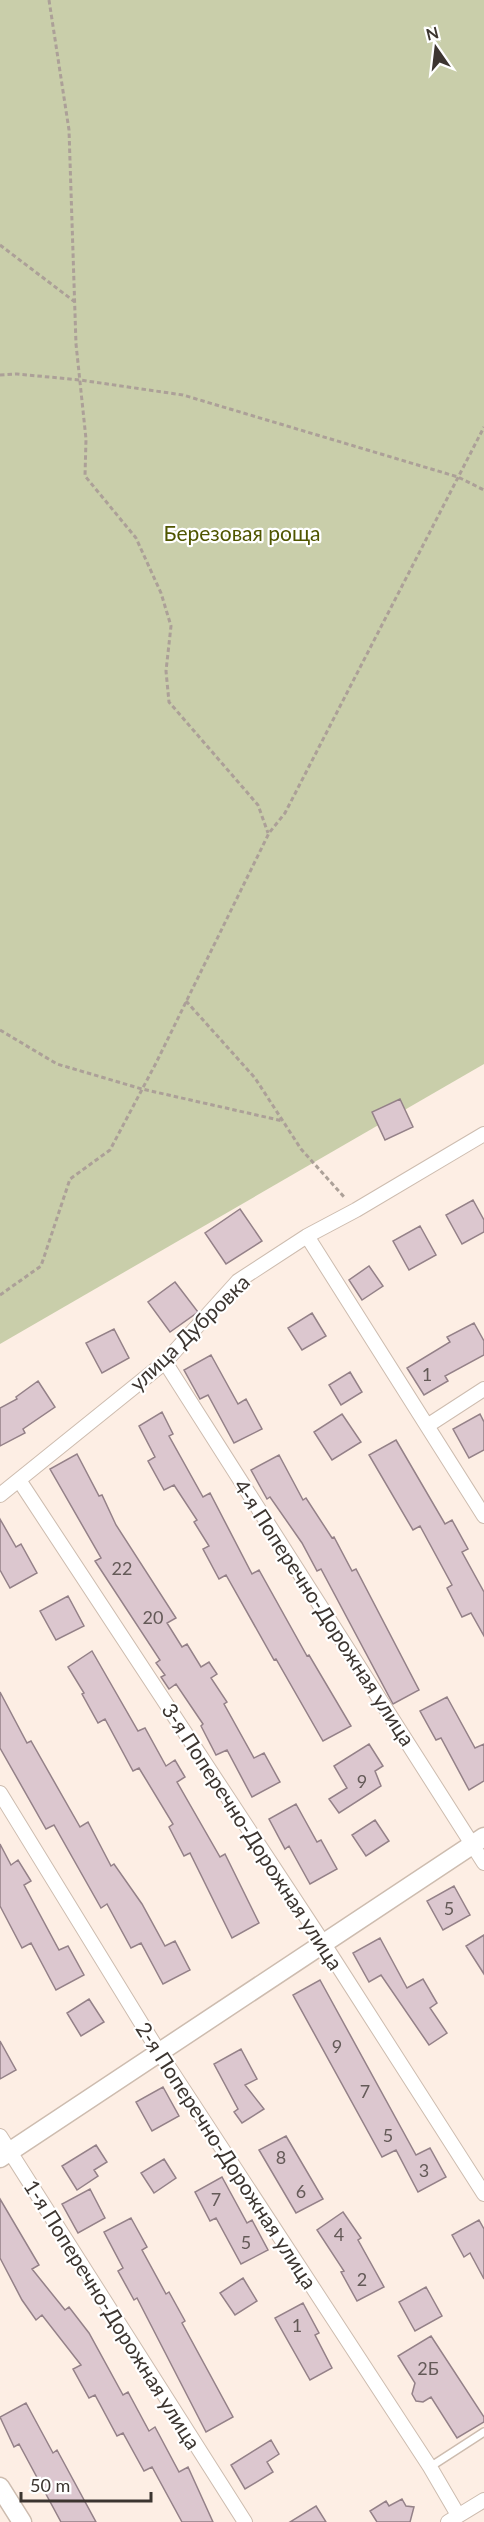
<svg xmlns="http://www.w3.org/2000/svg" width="484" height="2522" font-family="Lato,sans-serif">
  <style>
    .green { fill: #c9ceaa }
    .building { fill: #dcc7cf; stroke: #948188; stroke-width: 1.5 }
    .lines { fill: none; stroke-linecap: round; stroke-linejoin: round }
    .service-casing { stroke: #cdbcaf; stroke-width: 10 }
    .minor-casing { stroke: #cdbcaf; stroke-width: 16 }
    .tertiary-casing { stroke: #cdbcaf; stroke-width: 21 }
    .path { stroke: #aca098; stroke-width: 3; stroke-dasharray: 4.5 3; stroke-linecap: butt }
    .service { stroke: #fff; stroke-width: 7 }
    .minor { stroke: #fff; stroke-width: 14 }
    .tertiary { stroke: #fff; stroke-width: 18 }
    .labels { text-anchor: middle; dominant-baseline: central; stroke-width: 4.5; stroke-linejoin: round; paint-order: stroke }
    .number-label { font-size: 18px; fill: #645a58 }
    .park-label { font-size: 21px; fill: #4f5500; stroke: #fff }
    .street-label { font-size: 21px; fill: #3c3530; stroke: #fff }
  </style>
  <rect width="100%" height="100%" fill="#fdeee4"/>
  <path class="green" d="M0 0H484V1064L0 1344Z"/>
  <path class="building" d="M400 1099 413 1127 385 1140 372 1112Z
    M473 1200 484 1220V1232L462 1244 446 1215Z
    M240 1209 262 1241 226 1264 205 1233Z
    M420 1226 436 1255 409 1270 393 1241Z
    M369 1266 383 1286 362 1300 349 1280Z
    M175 1282 198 1312 170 1332 148 1302Z
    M312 1313 326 1336 302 1350 288 1328Z
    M474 1323 484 1341V1355L445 1376 448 1381 424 1395 407 1368 450 1342 447 1337Z
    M114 1329 129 1358 102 1373 86 1343Z
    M211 1355 238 1404 246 1399 262 1429 234 1443 208 1395 200 1399 184 1370Z
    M350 1372 362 1392 341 1405 329 1385Z
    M38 1381 55 1407 23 1429 25 1433 0 1446V1408L17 1399 16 1397Z
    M162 1412 173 1434 169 1436 203 1497 210 1493 252 1574 259 1570 307 1656 309 1655 351 1726 323 1741 276 1659 274 1660 226 1575 219 1579 203 1549 209 1546 194 1522 197 1520 174 1485 164 1490 148 1461 155 1457 139 1426Z
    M342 1414 361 1442 332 1460 314 1432Z
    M480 1414 484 1422V1450L469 1458 453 1429Z
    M396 1440 445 1524 452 1520 468 1549 462 1552 484 1592V1636L471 1613 462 1617 447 1588 452 1585 420 1526 413 1530 369 1455Z
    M77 1454 99 1496 102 1495 116 1525 176 1618 167 1623 182 1647 187 1644 201 1667 209 1662 217 1674 211 1678 227 1702 224 1704 254 1758 264 1753 280 1782 252 1797 227 1750 216 1755 201 1726 203 1724 176 1684 169 1689 161 1677 165 1675 156 1663 160 1660 95 1561 101 1558 50 1469Z
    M279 1455 303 1500 306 1498 332 1538 334 1537 352 1571 356 1569 419 1690 393 1704 321 1569 317 1571 302 1543 270 1497 267 1499 251 1470Z
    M0 1519 16 1547 21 1544 37 1573 10 1588 0 1570Z
    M68 1596 84 1626 56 1640 40 1611Z
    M92 1651 138 1731 145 1728 166 1766 175 1760 185 1777 177 1782 220 1857 225 1854 259 1923 232 1938 190 1853 184 1856 169 1827 173 1824 139 1768 133 1771 105 1719 98 1723 82 1694 84 1693 68 1667Z
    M0 1692 27 1743 31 1741 80 1827 88 1822 111 1866 114 1864 142 1904 165 1946 175 1941 190 1970 163 1984 141 1943 131 1948 107 1904 101 1908 54 1825 46 1829 0 1748Z
    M447 1697 475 1748 484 1744V1781L469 1790 441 1738 436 1740 420 1711Z
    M369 1744 383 1766 375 1771 381 1786 339 1813 329 1799 347 1788 334 1766Z
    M296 1804 317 1842 321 1840 337 1869 310 1884 289 1846 285 1849 269 1819Z
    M375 1820 389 1841 366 1856 352 1835Z
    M0 1844 11 1865 18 1860 31 1881 24 1885 59 1950 68 1946 84 1975 56 1990 31 1943 22 1948 0 1906Z
    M454 1886 470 1915 443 1930 427 1901Z
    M484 1935V1974L466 1946Z
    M380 1938 407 1988 423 1979 437 2003 430 2008 447 2033 429 2045 381 1975 369 1982 353 1953Z
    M320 1980 416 2155 430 2148 446 2177 418 2192 396 2150 382 2157 293 1995Z
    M89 1999 104 2022 81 2036 67 2013Z
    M0 2041 16 2070 0 2079Z
    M241 2049 257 2079 245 2085 264 2109 242 2123 234 2112 238 2109 214 2064Z
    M163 2087 179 2116 152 2131 136 2102Z
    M286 2136 323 2199 296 2213 259 2150Z
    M96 2145 107 2162 94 2170 98 2176 77 2190 62 2166Z
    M164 2159 176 2178 154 2193 141 2173Z
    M222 2177 247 2223 252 2220 268 2250 241 2264 216 2218 210 2221 195 2192Z
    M90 2189 105 2218 78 2233 62 2204Z
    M0 2199 39 2265 32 2269 65 2310 69 2307 89 2333 123 2395 128 2392 149 2431 155 2427 179 2472 188 2467 213 2522H182L152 2467 144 2471 123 2433 117 2436 95 2395 89 2398 73 2369 81 2365 42 2315 36 2320 22 2300 0 2258Z
    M343 2212 361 2238 358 2240 384 2287 357 2301 341 2272 344 2271 317 2230Z
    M131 2218 147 2247 142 2250 166 2294 169 2292 185 2321 182 2323 233 2417 206 2432 137 2298 134 2300 118 2271 123 2268 104 2232Z
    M479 2220 484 2229V2279L470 2253 464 2257 452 2235Z
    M243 2278 257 2301 235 2315 220 2293Z
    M426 2287 442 2316 415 2331 399 2302Z
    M303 2303 319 2333 315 2335 332 2368 310 2380 275 2318Z
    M431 2336 484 2417V2422L457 2438 431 2397 423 2402 416 2401 412 2394 415 2383 398 2356Z
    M26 2403 53 2453 57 2450 96 2522H61L19 2444 14 2447 0 2417Z
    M271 2440 279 2454 267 2462 273 2472 245 2489 231 2465Z
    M402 2499 406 2506 414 2507 410 2522H377L370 2511 386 2501 389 2506Z
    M316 2506 326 2522H290Z"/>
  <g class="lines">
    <g class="service-casing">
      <path id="service" d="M430 2467 484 2432"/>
    </g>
    <g class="minor-casing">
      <path id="minor" d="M307 1236 484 1516
        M165 1362 484 1863
        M427 1426 484 1389
        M19 1480 324 1944 484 2194
        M0 1495 165 1362 238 1281 307 1236 356 1210 484 1134
        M0 1793 159 2052 430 2467 458 2515
        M0 2136 245 2522
        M448 2522 484 2500"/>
    </g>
    <g class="tertiary-casing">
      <path id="tertiary" d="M0 2158 484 1837
        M0 2487 22 2522"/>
    </g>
    <path class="path" d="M49 0 69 130 76 344 86 439 85 476 136 538 161 593 171 626 166 671 169 702 258 805 268 833
      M0 245 75 302
      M0 375 17 374 80 380 183 395 458 477 484 490
      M186 1001 255 1078 301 1149 345 1198
      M0 1030 57 1064 142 1089 283 1121
      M0 1295 41 1266 70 1179 110 1150 156 1063 269 833 285 813 484 427"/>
    <use href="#service" class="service"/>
    <use href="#minor" class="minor"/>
    <use href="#tertiary" class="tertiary"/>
  </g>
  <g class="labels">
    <g class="number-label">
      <text x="427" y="1374">1</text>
      <text x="122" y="1568">22</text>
      <text x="153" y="1617">20</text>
      <text x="362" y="1781">9</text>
      <text x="449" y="1908">5</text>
      <text x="337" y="2046">9</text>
      <text x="365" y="2091">7</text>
      <text x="388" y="2135">5</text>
      <text x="281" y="2157">8</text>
      <text x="424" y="2170">3</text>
      <text x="301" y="2191">6</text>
      <text x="216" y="2199">7</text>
      <text x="339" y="2234">4</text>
      <text x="246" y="2242">5</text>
      <text x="362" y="2279">2</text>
      <text x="297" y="2325">1</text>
      <text x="428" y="2368">2Б</text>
    </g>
    <g class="park-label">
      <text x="242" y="532">Березовая роща</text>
    </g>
    <g class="street-label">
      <text transform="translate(189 1332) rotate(-44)">улица Дубровка</text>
      <text transform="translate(325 1612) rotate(57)">4-я Поперечно-Дорожная улица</text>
      <text transform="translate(253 1836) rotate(57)">3-я Поперечно-Дорожная улица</text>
      <text transform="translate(227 2155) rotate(57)">2-я Поперечно-Дорожная улица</text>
      <text transform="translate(113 2314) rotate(58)">1-я Поперечно-Дорожная улица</text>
    </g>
  </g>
  <g transform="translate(436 48) rotate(346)" stroke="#ffffff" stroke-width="4.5" paint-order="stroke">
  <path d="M0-4.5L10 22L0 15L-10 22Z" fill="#3c3530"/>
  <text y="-9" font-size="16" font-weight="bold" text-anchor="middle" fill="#3c3530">N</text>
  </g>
  <path d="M21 2492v9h130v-9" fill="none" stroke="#3c3530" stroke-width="3"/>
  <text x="30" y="2492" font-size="18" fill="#3c3530" stroke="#ffffff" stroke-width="4.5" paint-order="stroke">50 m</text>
</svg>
